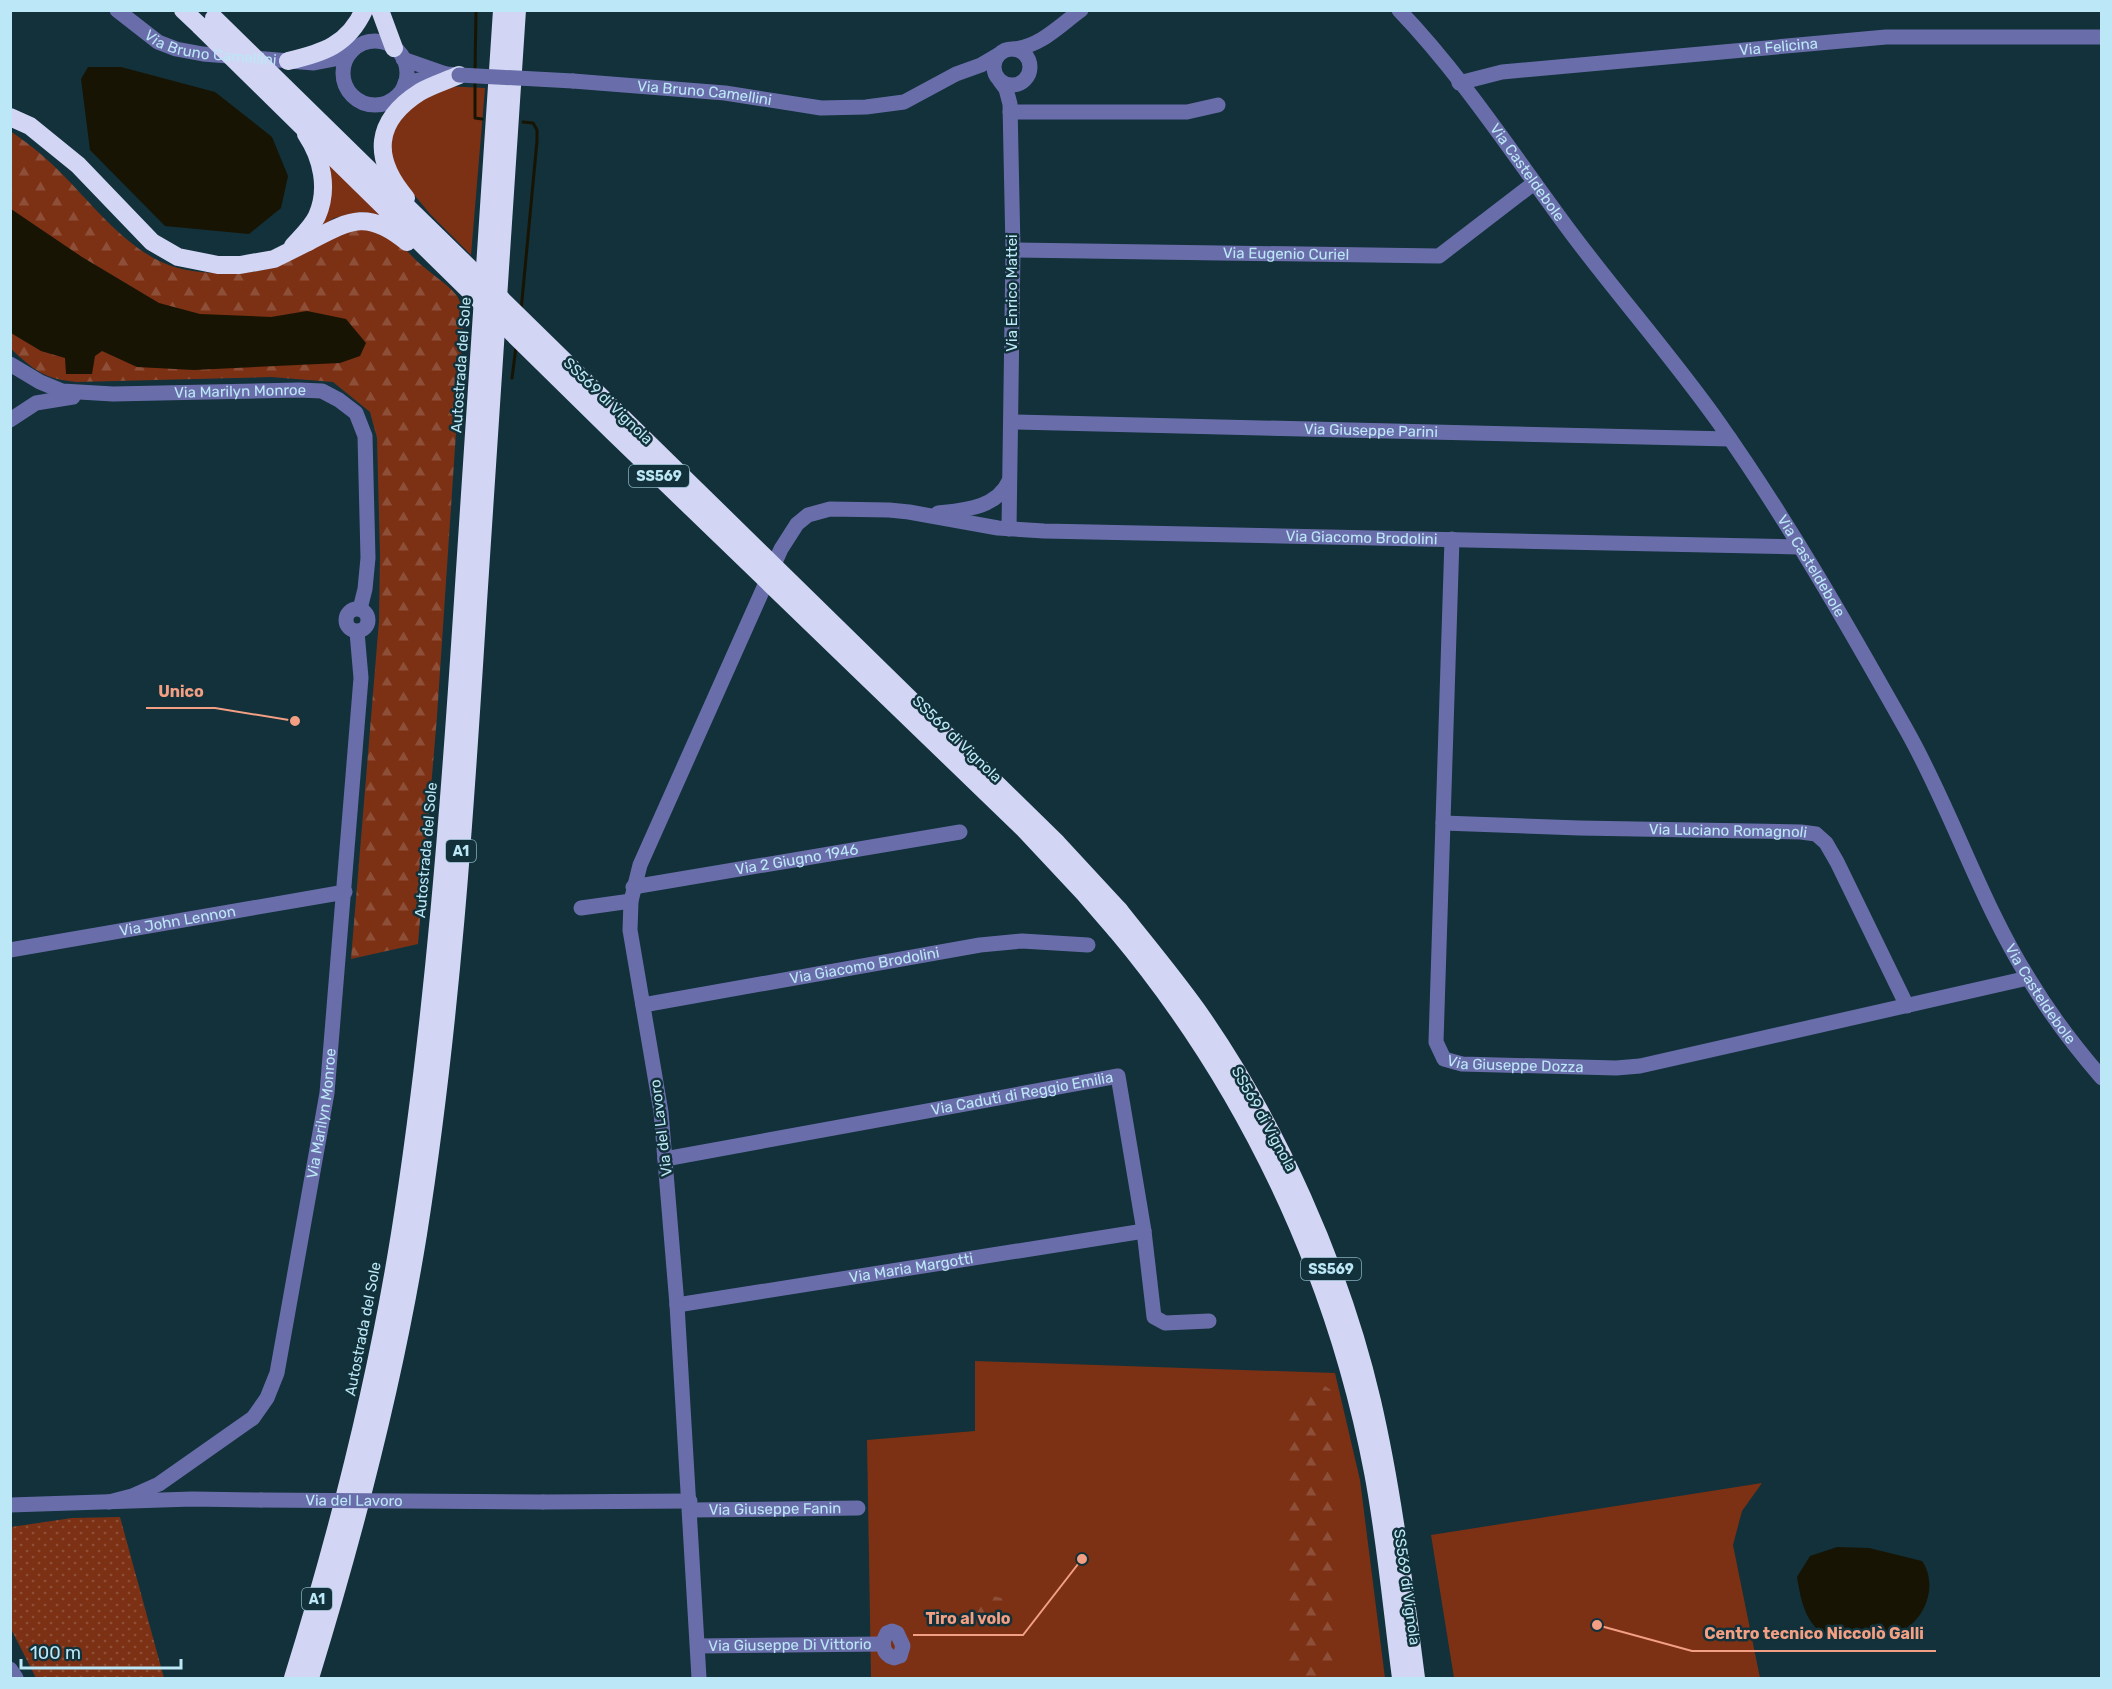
<svg xmlns="http://www.w3.org/2000/svg" width="2112" height="1689" font-family="Rubik,sans-serif">
  <style>
    .grass { fill: #7c3115 }
    .forest { fill: url(#forest-firs) }
    .park { fill: url(#park-dots) }
    .water { fill: #171404 }
    .lines { fill: none; stroke-linecap: round; stroke-linejoin: round }
    .stream { stroke: #171404; stroke-width: 3 }
    .minor { stroke: #696eaa; stroke-width: 15 }
    .highway { stroke: #d2d6f4; stroke-width: 18 }
    .minor-bridge { stroke: #696eaa; stroke-width: 15 }
    .highway-bridge { stroke: #d2d6f4; stroke-width: 18 }
    .labels { text-anchor: middle; dominant-baseline: central; stroke-width: 5; stroke-linejoin: round; paint-order: stroke }
    .shield { fill: #12313a; stroke: #88b0be; stroke-width: 1.5 }
    .shield-label { font-size: 14px; font-weight: bold; fill: #bbe7f6 }
    .street-label { font-size: 15px; fill: #bbe7f6; stroke: #12313a }
    .leader { fill: none; stroke: #f39f83; stroke-width: 2 }
    .callout-dot { fill: #f39f83; stroke: #12313a; stroke-width: 2 }
    .callout-label { font-size: 16px; text-anchor: middle; font-weight: bold; fill: #f39f83; stroke: #12313a; stroke-width: 5; stroke-linejoin: round; paint-order: stroke }
  </style>
  <defs>
    <pattern id="forest-firs" width="22" height="20" patternUnits="userSpaceOnUse" patternTransform="scale(1.5)"><rect width="22" height="20" fill="#7c3115"/><path d="M5 1l3.5 6h-7zM16 11l3.5 6h-7z" fill="#8d4f38"/></pattern>
    <pattern id="park-dots" width="8" height="8" patternUnits="userSpaceOnUse" patternTransform="scale(1.5)"><rect width="8" height="8" fill="#7c3115"/><path d="M2 2h.1M6 6h.1" fill="none" stroke="#8d4f38" stroke-width="1.8" stroke-linecap="round"/></pattern>
  </defs>
  <rect width="100%" height="100%" fill="#12313a"/>
  <path class="grass" d="M443 86 485 88 471 255 430 214 402 180 390 156 391 130 399 113Z
    M324 159 385 216 361 212 334 218 309 236Z
    M975 1361 1335 1373 1360 1480 1385 1678H871L867 1440 975 1431Z
    M1762 1483 1742 1511 1733 1545 1760 1678H1454L1431 1535Z"/>
  <path class="forest" d="M10 131C31 145 49 160 66 178 97 210 133 256 178 268 205 275 251 276 277 266 307 256 344 220 377 230 394 234 407 252 419 263 430 273 449 285 457 296 460 301 462 308 464 313L437 716 418 944 351 959 379 621 380 555 377 438 370 412 333 382 271 377 77 382C44 379 34 370 10 348Z
    M1320 1383 1331 1390 1333 1418 1339 1678H1283L1288 1542 1286 1439 1291 1397Z
    M972 1596H993L1009 1600V1603L993 1608 990 1612 971 1613 968 1607Z"/>
  <path class="park" d="M120 1517 164 1678H36L11 1629V1527L72 1518Z"/>
  <path class="water" d="M88 67H121L215 92 272 137 288 176 281 208 249 234 165 226 90 150 81 79Z
    M11 209 82 257 159 303 200 314 271 317 307 311 346 319 366 343 360 356 340 363 194 370 137 367 102 351 95 356 92 374H66L65 358 41 351 11 333Z
    M1837 1547 1869 1548 1922 1561C1937 1582 1928 1615 1905 1629 1886 1641 1832 1646 1816 1628 1803 1614 1800 1595 1797 1577L1810 1556Z"/>
  <g class="lines">
    <path class="stream" d="M475 72 476 10
      M475 81V118L482 119
      M521 311 537 141V130L533 123 523 122
      M512 378 516 347"/>
    <g class="minor">
      <path id="s1" d="M117 10 158 42 176 49 203 54 314 63 340 58 355 47"/>
      <path id="s2" d="M1399 10C1464 78 1516 159 1572 234 1620 298 1673 358 1719 423 1788 521 1848 626 1907 731 1952 811 1980 901 2029 979 2050 1014 2075 1047 2102 1078"/>
      <circle cx="375" cy="73" r="32"/>
      <path d="M1014 49C1041 46 1059 26 1081 10"/>
      <circle cx="1012" cy="67" r="18"/>
      <path d="M403 59 446 74 459 75"/>
      <path id="s3" d="M573 81 725 93 821 108 866 107 904 102 956 74 981 65 998 55"/>
      <path d="M1000 81 1006 89 1010 104 1013 250 1009 529"/>
      <path d="M405 83 446 74"/>
      <path id="s4" d="M1459 83 1502 72 1886 37H2102"/>
      <path d="M1010 112H1187L1218 105"/>
      <path id="s5" d="M1013 250 1439 256 1534 183"/>
      <path id="s6" d="M10 364 40 382 62 391 113 394 299 390 322 391 339 400 356 413 365 436 368 558 365 589 360 609"/>
      <path d="M10 420 36 403 73 397"/>
      <path id="s7" d="M1011 422 1730 439"/>
      <path d="M938 513C964 510 997 508 1009 481"/>
      <path id="s8" d="M1452 539 1436 1042 1444 1059 1462 1064 1616 1068 1640 1066 2028 978"/>
      <circle cx="357" cy="620" r="11"/>
      <path id="s9" d="M1443 823 1579 828 1801 832 1816 834 1826 843 1837 862 1907 1006"/>
      <path id="s10" d="M633 887 960 832"/>
      <path d="M581 908 631 901"/>
      <path id="s11" d="M10 950 345 892"/>
      <path id="s12" d="M643 1005 980 945 1022 941 1088 945"/>
      <path id="s13" d="M665 1159 1118 1076 1144 1231 1154 1317 1165 1323 1209 1321"/>
      <path id="s14" d="M677 1305 1144 1231"/>
      <path id="s15" d="M109 1502 132 1496 159 1484 253 1418 267 1398 277 1373 327 1093 361 678 357 632"/>
      <path d="M543 1502 690 1501"/>
      <path d="M10 1505 192 1499 261 1500"/>
      <path id="s16" d="M691 1510 858 1508"/>
      <path d="M892 1631 897 1633 903 1646 900 1656 894 1658C882 1654 881 1643 887 1633Z"/>
      <path id="s17" d="M698 1646 882 1644"/>
      <path d="M10 1669 16 1678"/>
      <path id="s18" d="M699 1678 677 1305 661 1112 630 930 631 901 640 865 781 549 797 524 808 515 830 509 889 510 909 512 998 528 1044 531 1799 547"/>
    </g>
    <path class="highway" d="M183 10 200 26
      M380 10 394 48
      M288 61C323 53 348 45 364 10
      M10 117 30 126 78 165 152 242 178 257 218 265H240L274 259 308 242
      M406 198C372 158 374 121 420 92 432 85 446 81 459 75
      M293 246C301 237 312 227 317 216 329 189 322 158 306 134
      M1119 910C1145 943 1172 975 1197 1010 1276 1122 1341 1268 1372 1401 1393 1492 1404 1586 1416 1678
      M1116 930C1246 1085 1335 1273 1373 1472 1386 1540 1392 1610 1401 1678
      M293 1678C338 1533 376 1384 400 1234 434 1019 450 802 464 585 477 394 489 202 502 10
      M310 1678C354 1535 394 1383 418 1234 451 1025 465 813 478 602 490 405 503 208 517 10"/>
    <g class="minor-bridge">
      <path d="M459 75 573 81"/>
      <path id="s19" d="M261 1500 543 1502"/>
    </g>
    <path class="highway-bridge" d="M214 18 1057 843 1119 910
      M200 26 612 431 1025 830 1084 893 1116 930
      M308 242C350 220 367 209 407 242"/>
  </g>
  <g class="labels">
    <g class="shield">
      <rect x="629" y="465" width="60" height="22" rx="4.5"/>
      <rect x="446" y="840" width="30" height="22" rx="4.5"/>
      <rect x="1301" y="1258" width="60" height="22" rx="4.5"/>
      <rect x="302" y="1588" width="30" height="22" rx="4.5"/>
    </g>
    <g class="shield-label">
      <text x="659" y="476">SS569</text>
      <text x="461" y="851">A1</text>
      <text x="1331" y="1269">SS569</text>
      <text x="317" y="1599">A1</text>
    </g>
    <g class="street-label">
      <text stroke="none"><textPath href="#s1" startOffset="105">Via Bruno Camellini</textPath></text>
      <text stroke="none"><textPath href="#s4" startOffset="322">Via Felicina</textPath></text>
      <text stroke="none"><textPath href="#s3" startOffset="132">Via Bruno Camellini</textPath></text>
      <text stroke="none"><textPath href="#s2" startOffset="207">Via Casteldebole</textPath></text>
      <text stroke="none"><textPath href="#s5" startOffset="273">Via Eugenio Curiel</textPath></text>
      <text transform="translate(1012 293) rotate(-90)">Via Enrico Mattei</text>
      <text transform="translate(461 365) rotate(-86)">Autostrada del Sole</text>
      <text stroke="none"><textPath href="#s6" startOffset="237">Via Marilyn Monroe</textPath></text>
      <text transform="translate(608 401) rotate(44)">SS569 di Vignola</text>
      <text stroke="none"><textPath href="#s7" startOffset="360">Via Giuseppe Parini</textPath></text>
      <text stroke="none"><textPath href="#s18" startOffset="1764">Via Giacomo Brodolini</textPath></text>
      <text stroke="none"><textPath href="#s2" startOffset="693">Via Casteldebole</textPath></text>
      <text transform="translate(957 739) rotate(44)">SS569 di Vignola</text>
      <text stroke="none"><textPath href="#s9" startOffset="285">Via Luciano Romagnoli</textPath></text>
      <text transform="translate(426 850) rotate(-85)">Autostrada del Sole</text>
      <text stroke="none"><textPath href="#s10" startOffset="166">Via 2 Giugno 1946</textPath></text>
      <text stroke="none"><textPath href="#s11" startOffset="170">Via John Lennon</textPath></text>
      <text stroke="none"><textPath href="#s12" startOffset="225">Via Giacomo Brodolini</textPath></text>
      <text stroke="none"><textPath href="#s2" startOffset="1179">Via Casteldebole</textPath></text>
      <text stroke="none"><textPath href="#s8" startOffset="594">Via Giuseppe Dozza</textPath></text>
      <text stroke="none"><textPath href="#s13" startOffset="363">Via Caduti di Reggio Emilia</textPath></text>
      <text stroke="none"><textPath href="#s15" startOffset="483">Via Marilyn Monroe</textPath></text>
      <text transform="translate(1264 1119) rotate(61)">SS569 di Vignola</text>
      <text transform="translate(661 1128) rotate(-97)">Via del Lavoro</text>
      <text stroke="none"><textPath href="#s14" startOffset="237">Via Maria Margotti</textPath></text>
      <text transform="translate(363 1329) rotate(-79)">Autostrada del Sole</text>
      <text stroke="none"><textPath href="#s19" startOffset="93">Via del Lavoro</textPath></text>
      <text stroke="none"><textPath href="#s16" startOffset="84">Via Giuseppe Fanin</textPath></text>
      <text transform="translate(1407 1587) rotate(82)">SS569 di Vignola</text>
      <text stroke="none"><textPath href="#s17" startOffset="92">Via Giuseppe Di Vittorio</textPath></text>
    </g>
  </g>
  <path class="leader" d="M295 721L215 708H146M1082 1559L1023 1635H913M1597 1625L1692 1651H1936"/>
  <g class="callout-dot">
    <circle cx="295" cy="721" r="6"/>
    <circle cx="1082" cy="1559" r="6"/>
    <circle cx="1597" cy="1625" r="6"/>
  </g>
  <g class="callout-label">
    <text x="181" y="697">Unico</text>
    <text x="968" y="1624">Tiro al volo</text>
    <text x="1814" y="1639">Centro tecnico Niccolò Galli</text>
  </g>
  <rect width="2112" height="1689" fill="none" stroke="#bbe7f6" stroke-width="24"/>
  <path d="M21 1659v9h160v-9" fill="none" stroke="#bbe7f6" stroke-width="3"/>
  <text x="30" y="1659" font-size="18" fill="#bbe7f6" stroke="#12313a" stroke-width="4.5" paint-order="stroke">100 m</text>
</svg>
